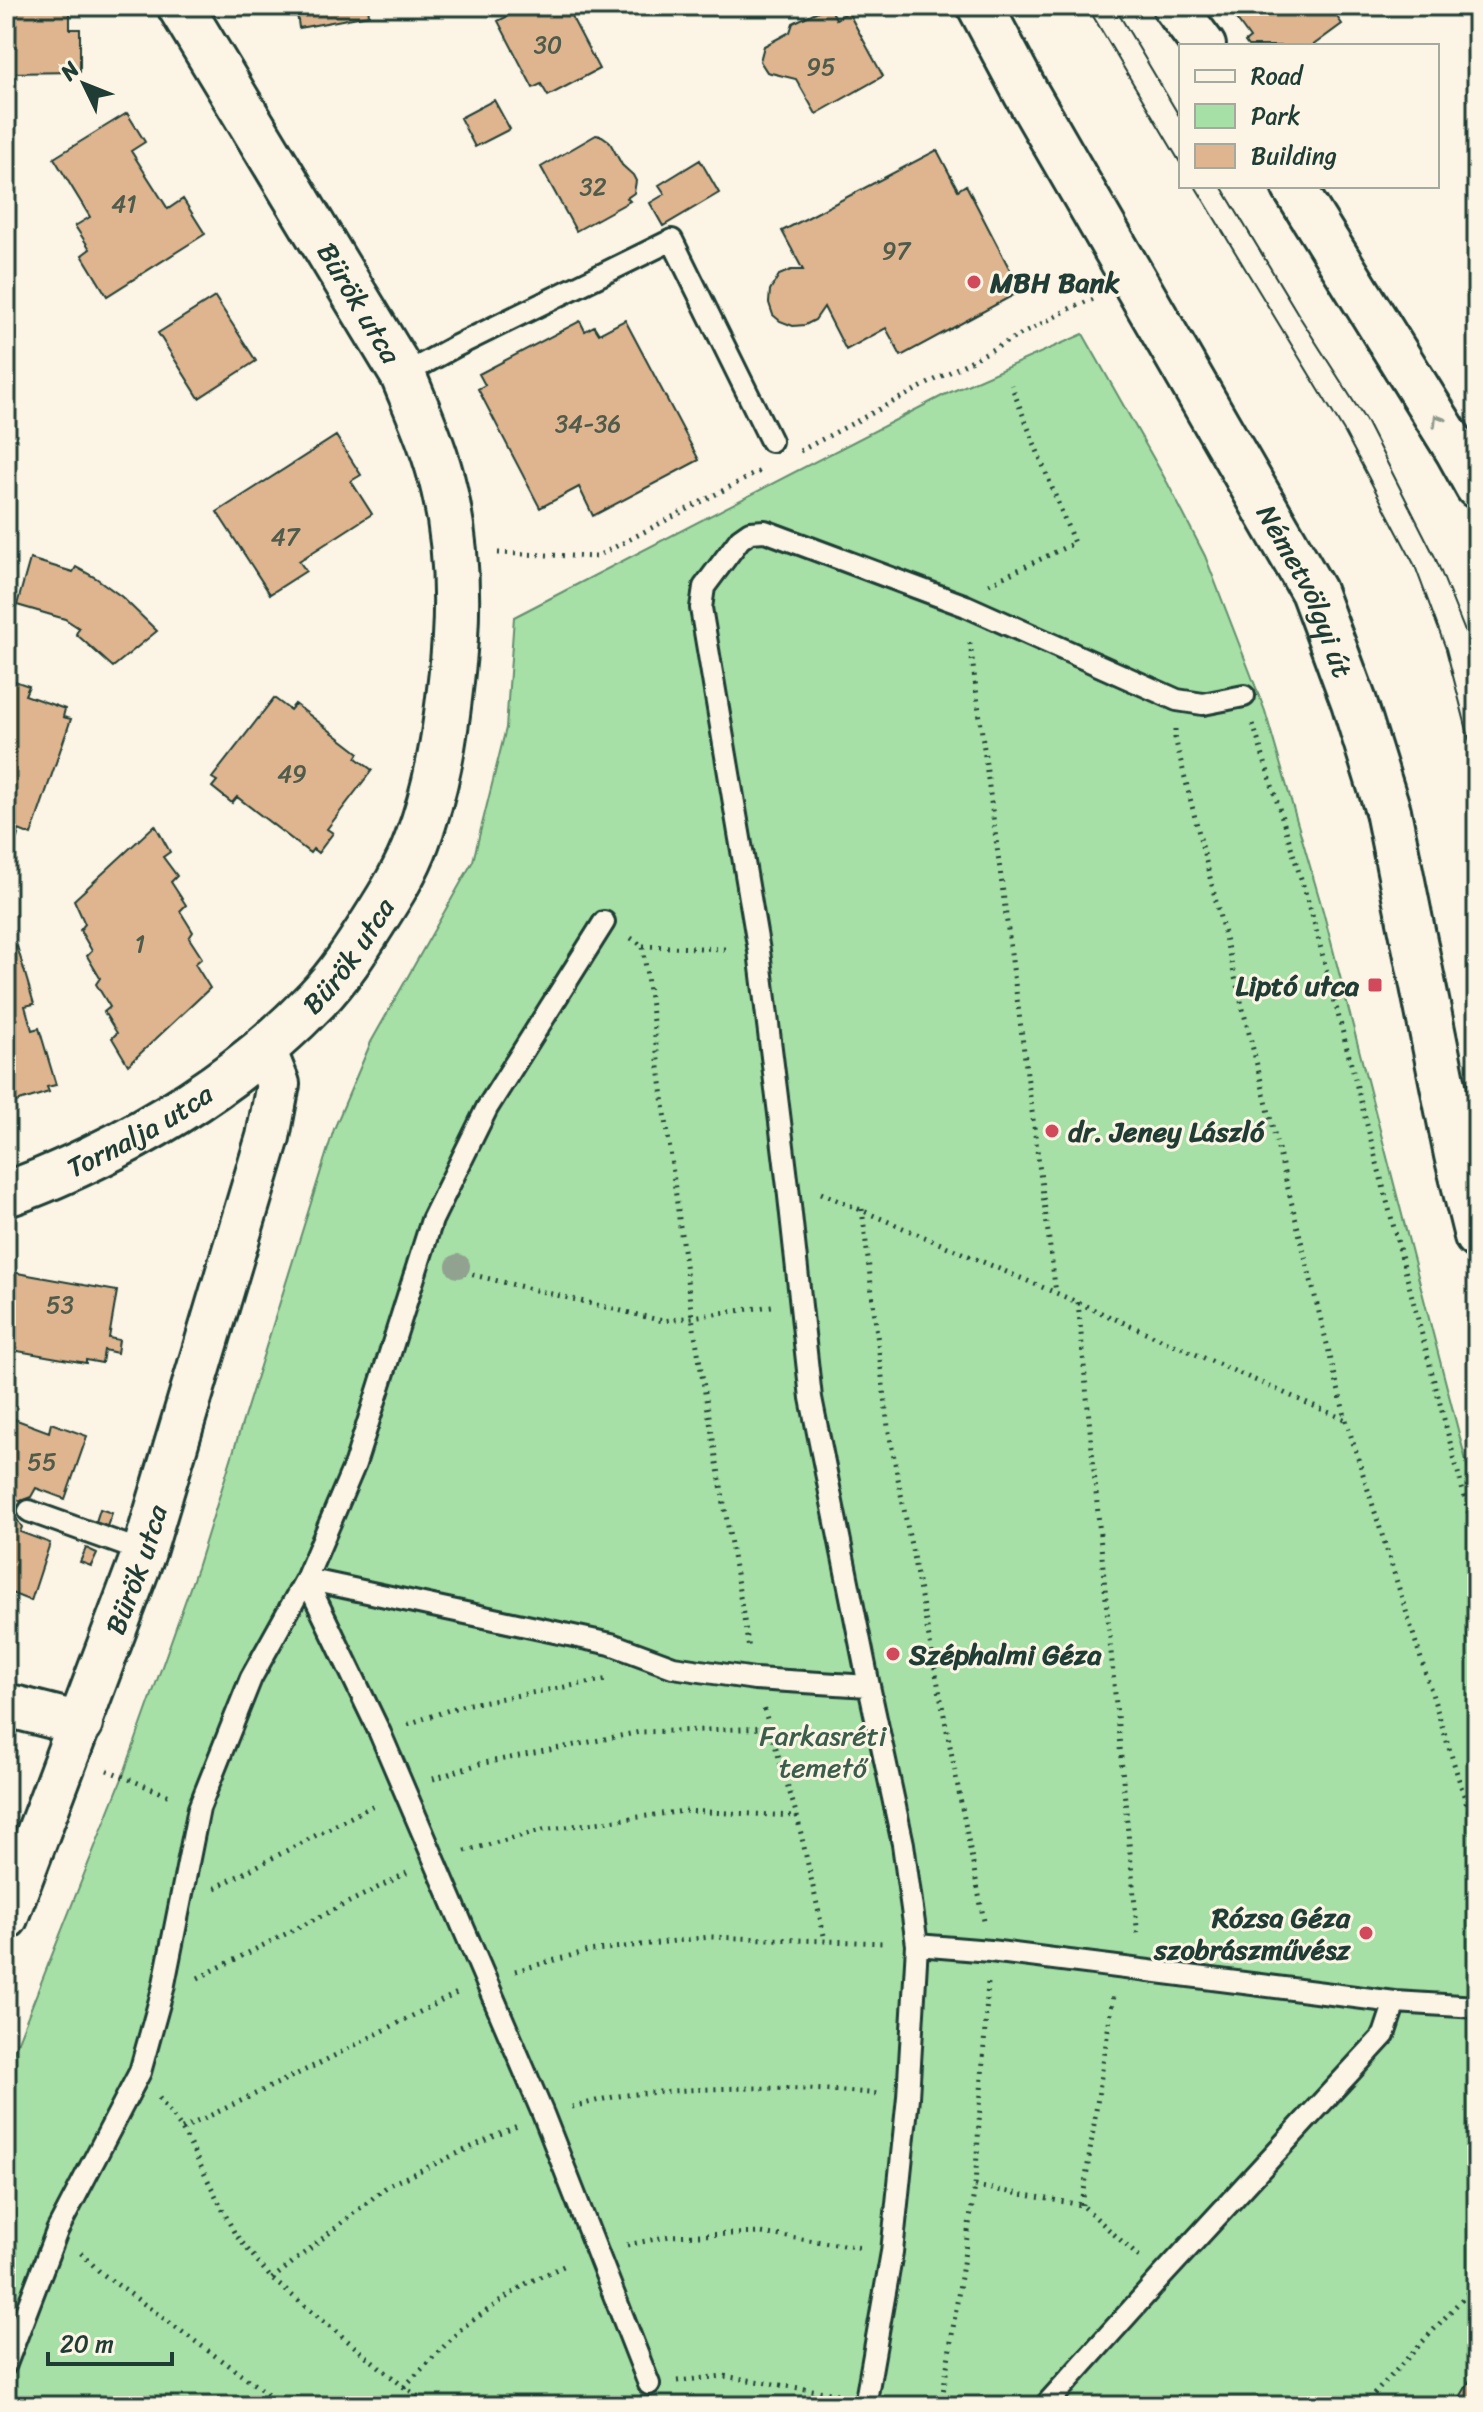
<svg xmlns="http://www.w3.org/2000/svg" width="1483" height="2412" font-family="Sriracha,sans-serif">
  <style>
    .green { fill: #a6e0a6; stroke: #628e6d; stroke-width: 2 }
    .building { fill: #deb58f; stroke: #1f3d34; stroke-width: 2 }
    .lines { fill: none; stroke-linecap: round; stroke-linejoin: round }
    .lane-casing { stroke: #1f3d34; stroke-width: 26 }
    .street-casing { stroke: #1f3d34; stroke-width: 48 }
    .secondary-casing { stroke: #1f3d34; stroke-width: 50 }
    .path { stroke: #1f3d34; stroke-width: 5; stroke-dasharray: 2 6; stroke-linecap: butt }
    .lane { stroke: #fcf5e5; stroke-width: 20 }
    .street { stroke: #fcf5e5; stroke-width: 42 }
    .secondary { stroke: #fcf5e5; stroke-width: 44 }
    .tram { stroke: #1f3d34; stroke-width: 2 }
    .tree { fill: #91a290 }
    .oneway { stroke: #8e998c }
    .poi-dot { fill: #d1495b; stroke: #fcf5e5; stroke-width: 3 }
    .labels { text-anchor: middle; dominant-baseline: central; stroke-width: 6; stroke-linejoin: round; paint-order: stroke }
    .number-label { font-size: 24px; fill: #4f5b4b }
    .poi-label { font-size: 28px; font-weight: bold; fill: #1f3d34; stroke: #fcf5e5; text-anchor: start }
    .street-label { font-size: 28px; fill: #1f3d34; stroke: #fcf5e5 }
    .park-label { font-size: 28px; fill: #3a5e4b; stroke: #fcf5e5 }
  </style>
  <rect width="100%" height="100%" fill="#fcf5e5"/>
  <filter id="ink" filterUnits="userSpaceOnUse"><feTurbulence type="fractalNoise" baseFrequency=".0125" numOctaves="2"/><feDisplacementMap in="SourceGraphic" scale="16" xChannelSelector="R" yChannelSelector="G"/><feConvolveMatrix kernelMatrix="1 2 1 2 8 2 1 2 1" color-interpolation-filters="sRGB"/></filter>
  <g filter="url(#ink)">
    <path class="green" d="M1083 334 1168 484 1205 556 1265 711 1323 911 1477 1503V2406H6V2071L123 1776 197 1568 334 1129 371 1042 473 861 506 728 514 617 944 395Z"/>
    <path class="building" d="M6 6H70V29H80V72L6 73Z
      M296 6H368L369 15 299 28Z
      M527 6 533 14 548 6H566L599 69 548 96 541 84 533 88 498 21Z
      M1233 6H1329L1342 24 1312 46H1248L1245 42 1250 38 1229 9Z
      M822 9H831L836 19 848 12 883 76 816 114 796 79 767 72 760 61 764 46 790 32 793 23Z
      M494 100 510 129 475 147 460 118Z
      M127 113 145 142 131 151 168 209 183 199 205 234 107 296 82 255 90 249 75 226 90 217 54 158Z
      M596 135 602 136 609 141 622 165 633 175 636 181 634 193 627 198 630 201 576 231 541 167Z
      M937 150 958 190 966 185 1021 291 901 356 886 328 846 350 824 307 815 320 805 325 793 326 780 321 773 315 769 303 770 290 779 275 791 270H803L782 231Z
      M1477 153V189L1469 155Z
      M700 160 719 193 663 226 650 203 665 194 659 185Z
      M215 297 256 361 199 398 158 333Z
      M625 320 699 460 593 516 579 487 540 508 478 389 485 385 479 374 580 321 585 331 594 326 599 334Z
      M336 436 361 475 351 481 372 514 299 561 306 571 270 594 217 512Z
      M30 559 73 572 76 567 96 578 122 597 157 631 113 667 76 634 79 628 65 619 17 605Z
      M6 678 29 686 25 695 65 709 63 717 71 719 31 835 19 830 17 838 6 835Z
      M274 698 290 710 295 704 359 753 356 758 372 770 327 829 333 833 318 853 313 849 310 853 237 797 232 803 212 787 217 781 212 778Z
      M155 825 170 852 163 857 177 876 171 882 186 905 180 911 193 932 189 938 202 958 195 964 210 988 128 1065 112 1038 117 1033 104 1012 110 1007 96 984 100 978 87 956 92 951 80 930 85 924 74 900Z
      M17 946 34 1004 25 1006 32 1030 39 1028 56 1085 47 1087 49 1092 6 1105V949Z
      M6 1271 117 1291 109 1338 119 1340 117 1353 104 1350 102 1363 86 1360V1363L6 1349 10 1321 6 1320Z
      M6 1416 49 1432 51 1423 87 1436 65 1499 36 1488 31 1497 20 1501 6 1496Z
      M100 1509 112 1513 106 1529 95 1525Z
      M6 1515 16 1518 22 1527 20 1532 50 1543 31 1601 6 1591Z
      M86 1548 97 1553 91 1566 80 1562Z
      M1470 2380 1477 2383V2406H1455Z"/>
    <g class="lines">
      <g class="lane-casing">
        <path id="lane" d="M403 375 454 347 672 240 771 441
          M29 1511 144 1552
          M306 1579 380 1733 543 2114 649 2384
          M306 1579 611 1644 673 1667 755 1679 869 1686
          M917 1945 990 1951 1395 2002 1384 2035 1161 2277 1045 2406
          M1395 2002 1477 2007
          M6 2364 57 2231 140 2072 163 1989 199 1808 251 1678 306 1579 355 1464 432 1220 487 1108 604 922
          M865 2406 892 2252 908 2097 917 1945 903 1844 869 1686 811 1398 788 1187 759 951 701 608 704 587 740 539 750 532 765 531 966 606 1177 700 1203 704 1244 696"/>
      </g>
      <g class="street-casing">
        <g id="street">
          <path d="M1174 6 1204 46"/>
          <path d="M1293 186 1457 451 1477 487"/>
          <path d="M6 1705 81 1724"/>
          <path id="s1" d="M6 1918 144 1552 268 1137 278 1084 264 1049"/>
        </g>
      </g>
      <g class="secondary-casing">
        <g id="secondary">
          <path id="s2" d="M980 6 1026 93 1313 591 1354 702 1388 811 1457 1155 1477 1236"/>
          <path id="s3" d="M6 1194C35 1185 63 1172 90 1159 174 1119 252 1067 317 999 339 976 357 948 374 921 390 896 407 869 417 841 437 789 445 736 451 681 459 616 459 553 444 489 435 449 418 412 403 375L180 6"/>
        </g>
      </g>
      <path class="path" d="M800 451 1075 306 1097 298
        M498 553 596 557 762 470
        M989 584 1074 543 1011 385
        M970 643 1056 1293
        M1253 724 1311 911 1477 1545
        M1175 729V738L1346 1420 1477 1837
        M631 938 643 946 692 1317 749 1649
        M643 946 726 949
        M821 1193 1056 1293 1346 1420
        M862 1209 888 1427 984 1921
        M449 1269 663 1321 772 1306
        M1078 1302 1138 1938
        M764 1709 797 1816 825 1940
        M408 1724 464 1705 609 1679
        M107 1770 172 1797
        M433 1779 479 1764 640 1732 770 1728
        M465 1851 543 1830 684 1811 797 1816
        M215 1888 376 1804
        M515 1971 588 1951 710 1937 885 1943
        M198 1978 407 1873
        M159 2098 182 2129 235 2234 272 2279 404 2387 432 2406
        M572 2107C590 2103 608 2097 626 2095 710 2086 797 2086 880 2094
        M182 2129 320 2063 457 1993
        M975 2186 1082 2205 1139 2257
        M1082 2205 1113 1996
        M627 2245 670 2236 761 2233 863 2248
        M81 2253 100 2272 284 2406
        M272 2279 389 2185 517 2126
        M677 2381 723 2376 837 2394
        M404 2387 463 2327 527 2283 568 2264
        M6 2400 16 2406
        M610 2406 623 2399
        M941 2406 975 2186 988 1982
        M1363 2406 1477 2283"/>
      <use href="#lane" class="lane"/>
      <use href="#street" class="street"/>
      <use href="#secondary" class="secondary"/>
      <path class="tram" d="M1087 6 1181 164
        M1114 6 1181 119
        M1195 186 1345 433 1415 566 1446 649 1477 769
        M1221 186 1301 319 1366 421 1435 557 1470 644 1477 673"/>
    </g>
    <circle class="tree" cx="458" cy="1266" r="12"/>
    <defs><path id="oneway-chevron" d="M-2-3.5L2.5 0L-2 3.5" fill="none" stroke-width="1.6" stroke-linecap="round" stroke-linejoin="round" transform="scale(2)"/></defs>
    <use class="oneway" href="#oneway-chevron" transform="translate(1438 420) rotate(-122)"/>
  </g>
  <g class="poi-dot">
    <circle cx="974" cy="282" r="8"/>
    <rect x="1367" y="977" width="16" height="16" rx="4"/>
    <circle cx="1052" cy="1131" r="8"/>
    <circle cx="893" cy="1654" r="8"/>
    <circle cx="1366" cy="1933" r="8"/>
  </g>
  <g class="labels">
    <g class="number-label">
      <text x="548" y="45">30</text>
      <text x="821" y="67">95</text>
      <text x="593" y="187">32</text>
      <text x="124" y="204">41</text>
      <text x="896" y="251">97</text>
      <text x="588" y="424">34-36</text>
      <text x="285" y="537">47</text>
      <text x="292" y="774">49</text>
      <text x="140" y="944">1</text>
      <text x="60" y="1305">53</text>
      <text x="42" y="1462">55</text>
    </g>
    <g class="poi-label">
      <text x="990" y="282">MBH Bank</text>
      <text x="1359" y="985" text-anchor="end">Liptó utca</text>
      <text x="1068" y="1131">dr. Jeney László</text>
      <text x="909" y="1654">Széphalmi Géza</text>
      <text x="1350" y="1917" text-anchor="end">Rózsa Géza<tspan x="1350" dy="32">szobrászművész</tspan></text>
    </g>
    <g class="street-label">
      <text transform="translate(359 303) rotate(59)">Bürök utca</text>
      <text stroke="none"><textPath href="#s2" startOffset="670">Németvölgyi út</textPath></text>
      <text stroke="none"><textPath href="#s3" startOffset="424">Bürök utca</textPath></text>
      <text stroke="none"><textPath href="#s3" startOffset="148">Tornalja utca</textPath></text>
      <text stroke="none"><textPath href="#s1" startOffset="372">Bürök utca</textPath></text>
    </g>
    <g class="park-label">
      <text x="823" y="1735">Farkasréti<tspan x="823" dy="32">temető</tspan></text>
    </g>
  </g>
  <rect width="1483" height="2412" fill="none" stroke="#fcf5e5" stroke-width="32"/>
  <rect x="16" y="16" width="1451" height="2380" fill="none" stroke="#1f3d34" stroke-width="3" filter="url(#ink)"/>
  <rect x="1179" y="44" width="260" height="144" fill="#fcf5e5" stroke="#a4ab9e" stroke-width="2"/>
  <rect x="1195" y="70" width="40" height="12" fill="#fcf5e5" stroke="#a4ab9e" stroke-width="2"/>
  <text x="1251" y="84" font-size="24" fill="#1f3d34">Road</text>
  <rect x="1195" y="104" width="40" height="24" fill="#a6e0a6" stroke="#a4ab9e" stroke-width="2"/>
  <text x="1251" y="124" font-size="24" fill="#1f3d34">Park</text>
  <rect x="1195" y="144" width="40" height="24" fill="#deb58f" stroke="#a4ab9e" stroke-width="2"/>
  <text x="1251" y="164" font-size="24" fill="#1f3d34">Building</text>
  <g transform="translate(84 84) rotate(313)" stroke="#fcf5e5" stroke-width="6" paint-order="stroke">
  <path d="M0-6L14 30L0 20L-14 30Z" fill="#1f3d34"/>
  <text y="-12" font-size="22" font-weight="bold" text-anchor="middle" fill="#1f3d34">N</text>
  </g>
  <path d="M48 2352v12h124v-12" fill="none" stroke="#1f3d34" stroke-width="4"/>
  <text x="60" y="2352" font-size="24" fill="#1f3d34" stroke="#fcf5e5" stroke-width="6" paint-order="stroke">20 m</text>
</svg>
